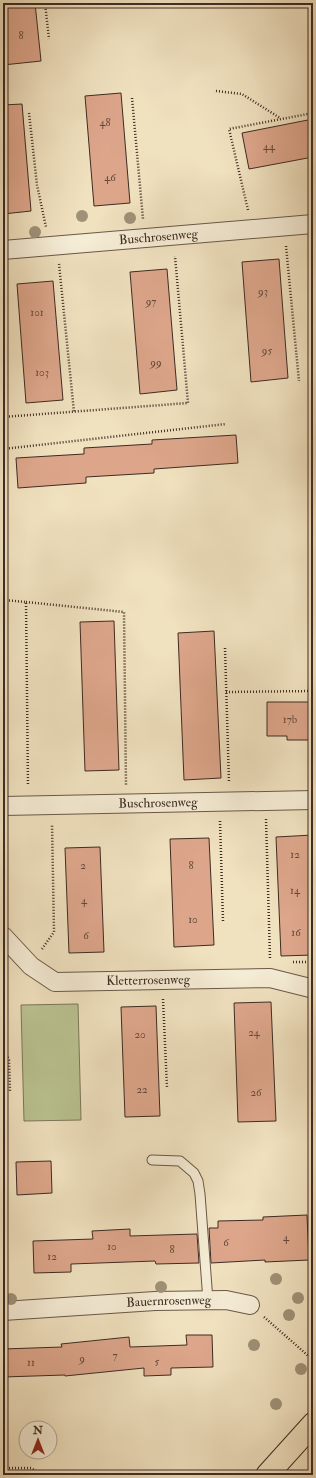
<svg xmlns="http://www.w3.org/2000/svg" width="316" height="1478" font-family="'IM FELL Double Pica',serif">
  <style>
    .green { fill: #bac291; stroke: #7c765a }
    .building { fill: #dda68b; stroke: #3e2b23 }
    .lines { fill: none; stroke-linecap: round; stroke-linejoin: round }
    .lane-casing { stroke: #6a584a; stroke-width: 11 }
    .street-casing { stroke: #6a584a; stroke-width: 20 }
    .primary-casing { stroke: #3e2b23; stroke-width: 24 }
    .path { stroke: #3e2b23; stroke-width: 2.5; stroke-dasharray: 1 2; stroke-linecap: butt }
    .lane { stroke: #f5ecd5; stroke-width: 9 }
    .street { stroke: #f5ecd5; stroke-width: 18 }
    .primary { stroke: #f0e1bf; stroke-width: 22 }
    .tree { fill: #9f9278 }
    .labels { text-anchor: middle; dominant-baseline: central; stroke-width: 4; stroke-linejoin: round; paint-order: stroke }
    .number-label { font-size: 11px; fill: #664a3d }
    .street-label { font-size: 13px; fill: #3e2b23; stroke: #f5ecd5 }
  </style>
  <rect width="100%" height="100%" fill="#f0e1bf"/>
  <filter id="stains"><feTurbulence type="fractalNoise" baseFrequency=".005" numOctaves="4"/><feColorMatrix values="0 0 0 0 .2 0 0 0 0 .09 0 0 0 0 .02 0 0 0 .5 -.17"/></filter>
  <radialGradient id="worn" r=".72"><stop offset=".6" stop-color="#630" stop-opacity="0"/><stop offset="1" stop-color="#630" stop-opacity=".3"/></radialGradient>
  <path class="green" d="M78 1004 81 1120 24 1121 21 1005Z"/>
  <path class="building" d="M3 3H35L41 61 3 65Z
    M121 93 130 203 94 206 85 96Z
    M22 104 31 211 3 214V105Z
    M313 119V157L249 169 242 133Z
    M279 259 288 378 251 382 242 262Z
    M167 269 177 390 140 394 130 272Z
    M53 281 63 400 26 403 17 284Z
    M236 435 238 463 154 469V473L86 477V483L18 488 16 458 84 454V448L152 444V440Z
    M114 621 119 770 85 771 80 622Z
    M214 631 221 778 184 780 178 633Z
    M267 702H313V740H287V736H267Z
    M313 835V955L281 956 276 837Z
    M209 838 214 945 174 947 170 839Z
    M100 847 104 952 69 953 65 848Z
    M271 1002 276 1121 238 1122 234 1003Z
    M156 1006 160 1116 125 1117 121 1007Z
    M51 1161 52 1193 17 1195 16 1162Z
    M307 1215 309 1260 265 1262V1260L211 1263 209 1228H218V1221L263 1220V1217Z
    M130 1229V1236L197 1234 199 1263 156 1264 155 1261 71 1264V1272L34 1273 33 1241 93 1239 92 1231Z
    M186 1335H212L213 1367 171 1368V1375L144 1376V1368L65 1376V1375L3 1377V1349L62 1347 61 1344 129 1337 130 1347 187 1345Z"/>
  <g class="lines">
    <g class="lane-casing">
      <path id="lane" d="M152 1160 180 1161 194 1173 198 1181 200 1194 208 1301"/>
    </g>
    <g class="street-casing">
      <g id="street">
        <path id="s1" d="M3 250 313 224"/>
        <path id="s2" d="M3 806 313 800"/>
        <path id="s3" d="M3 936 31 966 55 982 270 978 310 988"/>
        <path id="s4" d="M3 1311 155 1301 226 1300 250 1305"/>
      </g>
    </g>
    <g class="primary-casing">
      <path id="primary" d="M267 1475 313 1424"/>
    </g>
    <path class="path" d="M45 3 49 39
      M216 91 242 94 280 118
      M132 98 143 219
      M29 113 37 185 46 227
      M248 210 229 129 313 113
      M286 246 299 381
      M59 264 74 412
      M3 417 188 403 175 256
      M3 449 226 424
      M308 594 313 593
      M3 600 26 602 28 786
      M26 602 124 612 126 785
      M225 648 229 783
      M226 692 313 691
      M266 819 270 958
      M220 821 223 921
      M42 949 54 932 52 824
      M293 962H313
      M163 999 167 1088
      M3 1046 9 1060 10 1091
      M264 1317 313 1360
      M3 1468H31L43 1475
      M99 1475 140 1472 150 1475"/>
    <use href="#lane" class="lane"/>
    <use href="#street" class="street"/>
    <use href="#primary" class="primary"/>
  </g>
  <g class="tree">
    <circle cx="82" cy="216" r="6"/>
    <circle cx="130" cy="218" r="6"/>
    <circle cx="35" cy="232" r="6"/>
    <circle cx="276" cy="1279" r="6"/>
    <circle cx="161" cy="1287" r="6"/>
    <circle cx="298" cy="1298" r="6"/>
    <circle cx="11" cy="1299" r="6"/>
    <circle cx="289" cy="1315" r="6"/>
    <circle cx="254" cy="1345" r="6"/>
    <circle cx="301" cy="1369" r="6"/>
    <circle cx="276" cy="1404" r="6"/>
  </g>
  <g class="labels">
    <g class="number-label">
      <text x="21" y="35">8</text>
      <text x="105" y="122">48</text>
      <text x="269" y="146">44</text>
      <text x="110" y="177">46</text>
      <text x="263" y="291">93</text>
      <text x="151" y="301">97</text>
      <text x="37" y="312">101</text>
      <text x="267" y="350">95</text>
      <text x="156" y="362">99</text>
      <text x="42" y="372">103</text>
      <text x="290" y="719">17b</text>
      <text x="295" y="854">12</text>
      <text x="83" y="865">2</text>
      <text x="191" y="865">8</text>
      <text x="295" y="890">14</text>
      <text x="84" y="900">4</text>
      <text x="193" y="919">10</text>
      <text x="296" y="932">16</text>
      <text x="86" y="935">6</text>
      <text x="254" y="1032">24</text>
      <text x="140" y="1034">20</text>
      <text x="142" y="1089">22</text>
      <text x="256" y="1092">26</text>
      <text x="286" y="1237">4</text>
      <text x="226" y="1242">6</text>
      <text x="112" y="1246">10</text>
      <text x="172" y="1249">8</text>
      <text x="52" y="1256">12</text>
      <text x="115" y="1355">7</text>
      <text x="82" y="1358">9</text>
      <text x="157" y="1361">5</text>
      <text x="31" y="1362">11</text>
    </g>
    <g class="street-label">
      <text stroke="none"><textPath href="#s1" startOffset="156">Buschrosenweg</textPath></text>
      <text stroke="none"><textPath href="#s2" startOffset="155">Buschrosenweg</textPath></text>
      <text stroke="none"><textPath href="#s3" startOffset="163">Kletterrosenweg</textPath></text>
      <text stroke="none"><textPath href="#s4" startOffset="166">Bauernrosenweg</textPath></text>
    </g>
  </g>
  <rect width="316" height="1478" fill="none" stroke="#f0e1bf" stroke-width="16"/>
  <rect x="4" y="4" width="308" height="1470" fill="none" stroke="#3e2b23" stroke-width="2"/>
  <rect x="8" y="8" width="300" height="1462" fill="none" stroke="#3e2b23"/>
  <g transform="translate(38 1440)"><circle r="19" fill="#f5ecd5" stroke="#ac9f8e"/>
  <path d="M0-3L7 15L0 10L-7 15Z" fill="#8f2418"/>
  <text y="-6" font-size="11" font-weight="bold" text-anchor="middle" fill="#3e2b23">N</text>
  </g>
  <rect width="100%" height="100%" filter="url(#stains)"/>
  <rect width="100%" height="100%" fill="url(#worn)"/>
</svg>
